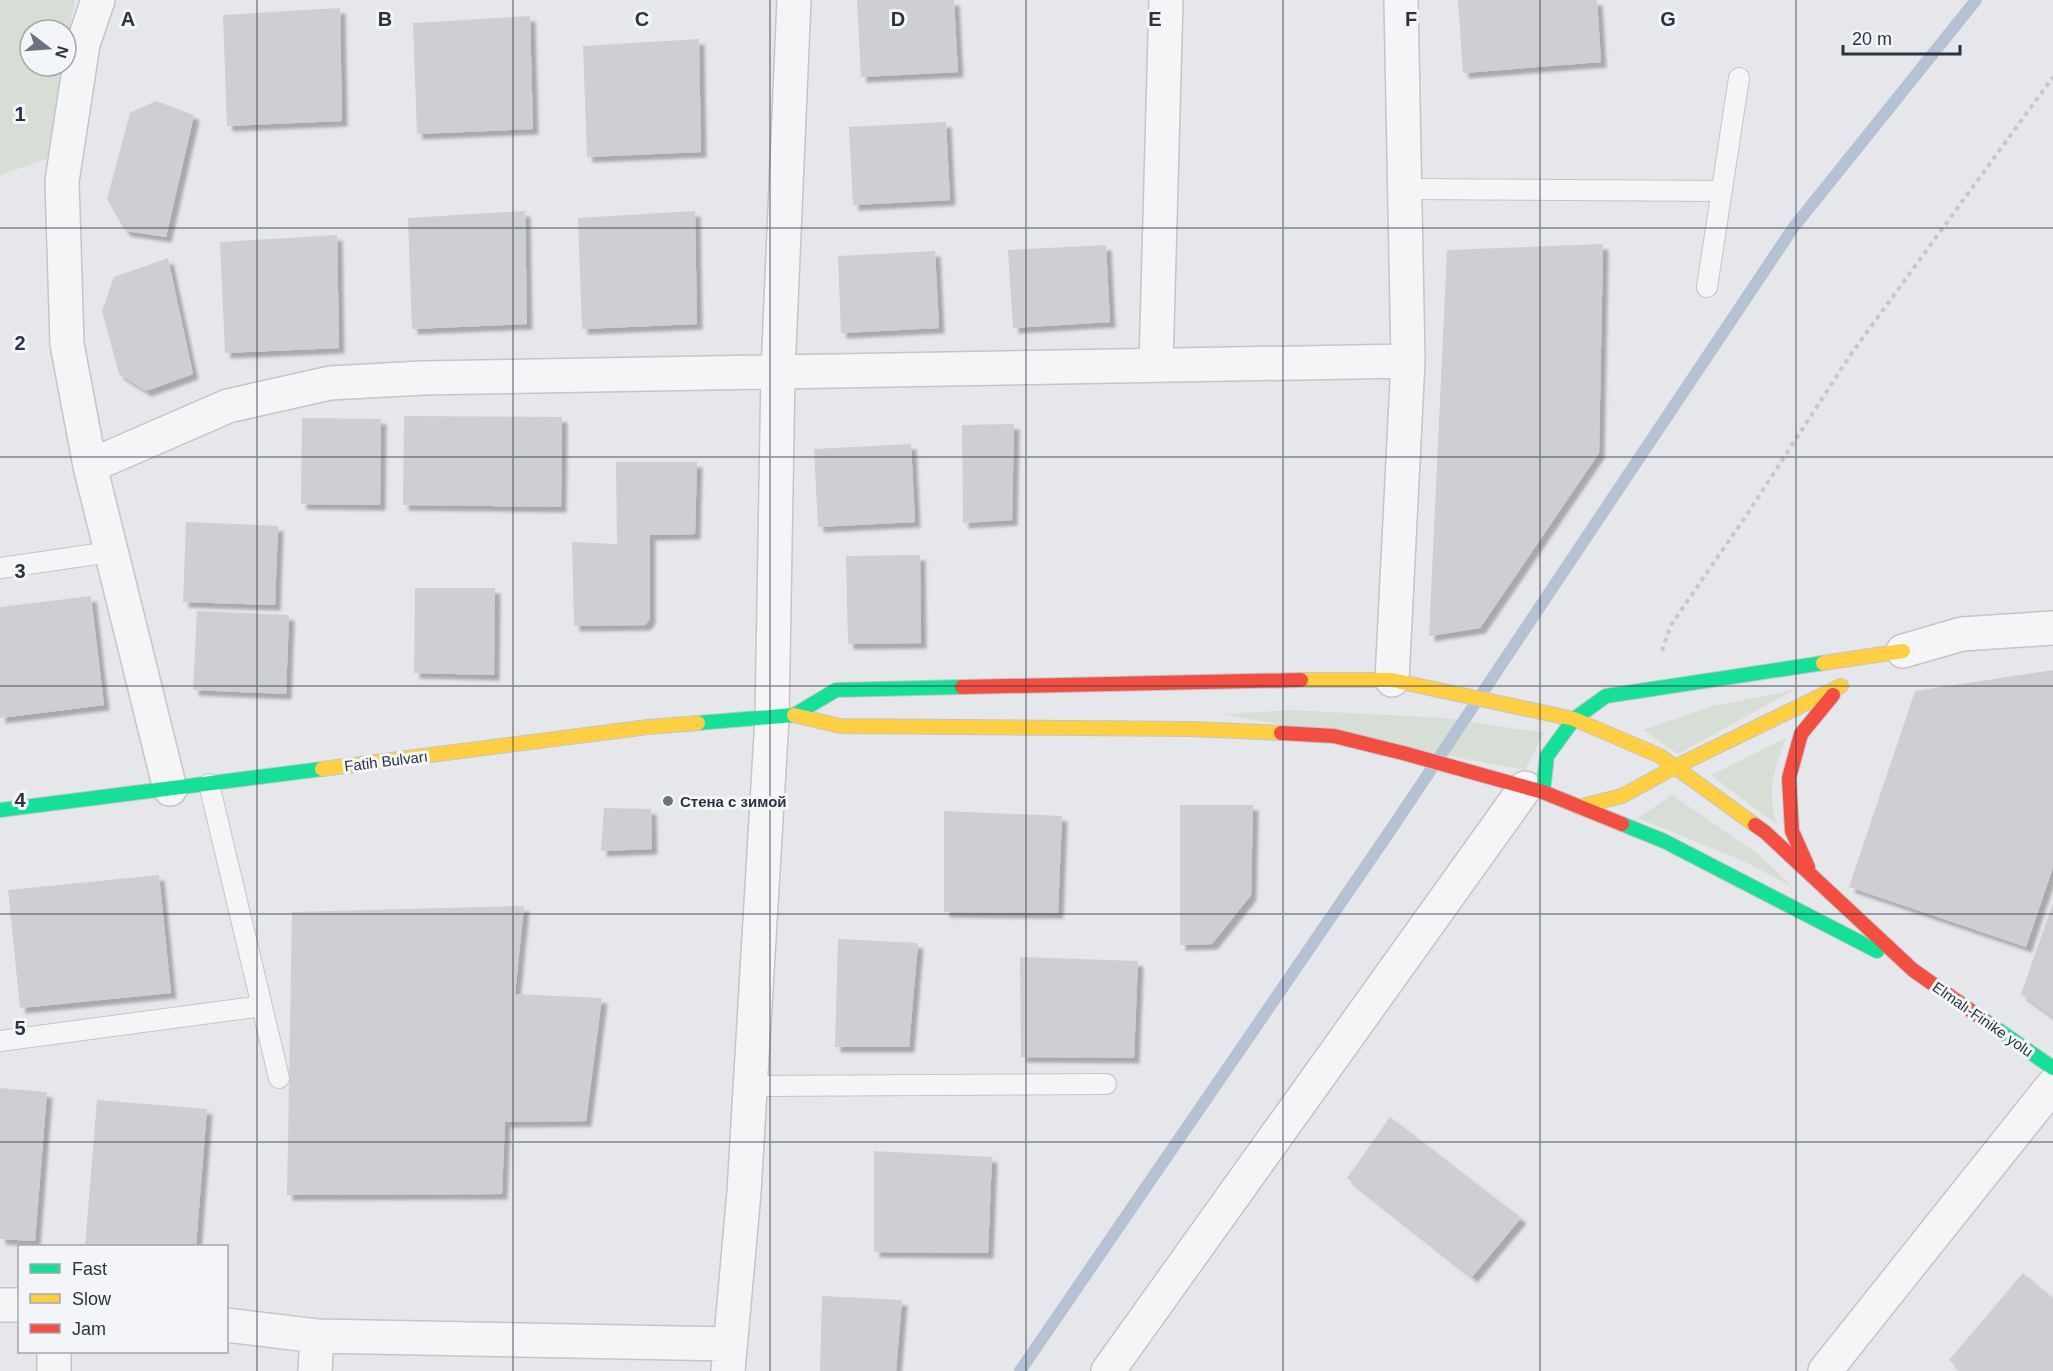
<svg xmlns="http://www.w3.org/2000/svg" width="2053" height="1371" font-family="Helvetica,sans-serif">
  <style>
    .green { fill: #d6ded6 }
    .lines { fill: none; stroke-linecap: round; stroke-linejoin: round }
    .stream { stroke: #b4c2d4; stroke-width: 12 }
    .building { fill: #cecfd2; filter: url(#shadow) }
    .lane-casing { stroke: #c4c5c8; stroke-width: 22 }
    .street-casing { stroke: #c4c5c8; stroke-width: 36 }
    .fast-casing { stroke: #c4c5c8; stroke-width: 16 }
    .slow-casing { stroke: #c4c5c8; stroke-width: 16 }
    .jam-casing { stroke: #c4c5c8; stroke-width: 16 }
    .path { stroke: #c7c8cc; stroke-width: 4; stroke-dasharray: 4.5 4.5; stroke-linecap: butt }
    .lane { stroke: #f5f5f7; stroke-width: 20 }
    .street { stroke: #f5f5f7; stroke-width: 33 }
    .fast { stroke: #16e098; stroke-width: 14 }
    .slow { stroke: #ffcf43; stroke-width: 14 }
    .jam { stroke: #f24e42; stroke-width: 14 }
    .grid { fill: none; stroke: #2b3344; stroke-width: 1.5; stroke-opacity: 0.55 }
    .poi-dot { fill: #6c727e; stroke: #f4f5f9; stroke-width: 2 }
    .labels { text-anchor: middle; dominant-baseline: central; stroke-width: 6; stroke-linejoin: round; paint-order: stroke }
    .street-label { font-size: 15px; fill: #2b3344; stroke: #f4f5f9 }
    .poi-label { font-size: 15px; font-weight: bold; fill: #2b3344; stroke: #f4f5f9; text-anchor: start }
    .grid-label { font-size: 20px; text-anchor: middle; font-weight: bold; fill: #2b3344; stroke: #f4f5f9; stroke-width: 6; stroke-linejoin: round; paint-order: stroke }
  </style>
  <defs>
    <filter id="shadow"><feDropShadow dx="5.5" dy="5.5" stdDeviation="1.5" flood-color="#0004"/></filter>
  </defs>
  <rect width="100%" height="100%" fill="#e6e7ea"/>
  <path class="green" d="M0 0H75L66 49V30H30V66H63L47 159 0 175Z
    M1794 690 1678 754 1643 730 1713 706Z
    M1292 710 1446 718 1544 733 1525 770 1223 714Z
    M1786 738C1774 772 1766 789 1777 825L1711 775Z
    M1672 795 1757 853 1793 887 1741 860 1638 818Z"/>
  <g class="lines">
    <path class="stream" d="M1020 1371 1390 831 1793 228 1976 0"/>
  </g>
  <path class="building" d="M857 0H954L958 72 861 77Z
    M1458 0H1597L1601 62 1463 73Z
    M340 8 342 121 227 126 223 15Z
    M530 16 533 129 417 134 413 23Z
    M699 39 701 152 587 157 583 46Z
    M156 101 194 115 166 237 125 231 107 199 130 113Z
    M946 122 950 200 853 205 849 127Z
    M525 211 527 324 412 329 408 218Z
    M695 211 697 324 582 329 578 218Z
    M337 235 339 348 225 353 220 242Z
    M1603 244 1599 453 1480 628 1429 636 1447 250Z
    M1106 245 1110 322 1013 328 1008 250Z
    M935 251 939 328 841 333 838 256Z
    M168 258 193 374 146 391 119 374 102 311 114 277Z
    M404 416 562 417 561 507 403 505Z
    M302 418 381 419 380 505 301 504Z
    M1014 424 1012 520 963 523 962 425Z
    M911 444 915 522 818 527 814 449Z
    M616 462H697L695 534 650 535V619L645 625 574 626 572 542 617 544Z
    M186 522 278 526 275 605 183 602Z
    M920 555 921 643 848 644 846 556Z
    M415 588H495L494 675 414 673Z
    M91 596 104 705 0 718V607Z
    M197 611 289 615 286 694 193 690Z
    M2053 670V867L2026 947 1849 887 1915 691Z
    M1180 805H1253L1251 895 1212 944 1180 945Z
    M604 808 651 809 652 849 601 851Z
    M944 811 1062 816 1058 913 944 912Z
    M159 875 171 993 20 1008 8 890Z
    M2053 903V1017L2021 994Z
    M524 906 515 994 602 998 586 1121 505 1122 502 1194 287 1195 292 912Z
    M838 939 918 943 909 1047H835Z
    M1020 957 1138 961 1134 1058 1021 1057Z
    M0 1088 47 1092 35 1241 0 1239Z
    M97 1100 207 1109 196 1246H85Z
    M1390 1117 1521 1218 1472 1277 1347 1178Z
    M874 1151 992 1157 988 1253 874 1252Z
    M2023 1273 2053 1299V1371H1962L1949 1360Z
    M822 1296 902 1300 896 1371H820Z"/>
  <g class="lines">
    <g class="lane-casing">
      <path id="lane" d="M1404 189 1722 191
        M1707 287 1739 78
        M0 568 110 552
        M209 784 279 1078
        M0 1041 262 1006
        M750 1086 1106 1084"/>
    </g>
    <g class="street-casing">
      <path id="street" d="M98 0 83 44 62 181 67 344 90 466 170 789
        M1156 365 1166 0
        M90 466 228 406 330 383 422 378 1408 361
        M1903 651 1962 634 2053 628
        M1392 680 1408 361 1401 0
        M0 1305H20
        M226 1325 317 1336 730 1344
        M54 1352V1371
        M315 1371 317 1336
        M728 1371 744 1192 772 718 778 372 794 0
        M1108 1371 1525 788
        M1825 1371 2053 1085"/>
    </g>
    <g class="fast-casing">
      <path id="fast" d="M698 723 794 715 836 690 962 687
        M1543 792 1547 756 1574 719 1606 696 1823 663
        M0 810 322 769
        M1622 824 1664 841 1877 951
        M1984 1020 2053 1068"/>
    </g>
    <g class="slow-casing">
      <path id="slow" d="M1823 663 1903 651
        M1301 680H1392L1574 719 1660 756 1755 825
        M794 715 840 726 1191 729 1281 733
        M322 769 648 727 698 723
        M1578 807 1622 796 1675 767 1841 686"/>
    </g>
    <g class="jam-casing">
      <path id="jam" d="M962 687 1301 680
        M1281 733 1334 736 1403 753 1543 792 1622 824
        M1755 825 1765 832 1913 970 1984 1020
        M1808 867 1792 831 1789 778 1801 734 1833 695"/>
    </g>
    <path class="path" d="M1662 651 1671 625 1746 516 1851 354 2053 77"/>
    <use href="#lane" class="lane"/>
    <use href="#street" class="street"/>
    <use href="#fast" class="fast"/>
    <use href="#slow" class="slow"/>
    <use href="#jam" class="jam"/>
  </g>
  <path class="grid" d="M257 0V1371M513 0V1371M770 0V1371M1026 0V1371M1283 0V1371M1540 0V1371M1796 0V1371M0 228H2053M0 457H2053M0 686H2053M0 914H2053M0 1142H2053"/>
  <circle class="poi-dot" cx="668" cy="801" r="6"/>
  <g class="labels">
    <g class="street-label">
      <text transform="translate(386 761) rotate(-7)">Fatih Bulvarı</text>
      <text transform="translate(1983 1019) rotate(35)">Elmalı-Finike yolu</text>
    </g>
    <g class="poi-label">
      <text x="680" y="801">Стена с зимой</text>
    </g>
  </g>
  <g class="grid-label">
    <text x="128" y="26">A</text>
    <text x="385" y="26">B</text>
    <text x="642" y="26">C</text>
    <text x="898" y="26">D</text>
    <text x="1155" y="26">E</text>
    <text x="1411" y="26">F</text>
    <text x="1668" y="26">G</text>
    <text x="20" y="121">1</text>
    <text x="20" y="350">2</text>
    <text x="20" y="578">3</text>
    <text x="20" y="807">4</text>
    <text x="20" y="1035">5</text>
  </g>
  <rect x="18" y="1245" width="210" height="108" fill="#f4f5f9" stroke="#a4a7b1" stroke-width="1.5"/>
  <rect x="30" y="1264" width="30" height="9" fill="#16e098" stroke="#a4a7b1" stroke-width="1.5"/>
  <text x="72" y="1275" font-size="18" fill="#2b3344">Fast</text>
  <rect x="30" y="1294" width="30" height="9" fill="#ffcf43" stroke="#a4a7b1" stroke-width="1.5"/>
  <text x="72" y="1305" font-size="18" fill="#2b3344">Slow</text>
  <rect x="30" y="1324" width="30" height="9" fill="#f24e42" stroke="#a4a7b1" stroke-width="1.5"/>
  <text x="72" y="1335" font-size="18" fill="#2b3344">Jam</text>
  <g transform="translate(48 48) rotate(107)"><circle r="28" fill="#f4f5f9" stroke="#a4a7b1" stroke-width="1.5"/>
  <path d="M0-4.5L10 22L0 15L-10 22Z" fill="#6c727e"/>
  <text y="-9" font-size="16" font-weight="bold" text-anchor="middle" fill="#2b3344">N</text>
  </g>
  <path d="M1843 45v9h117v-9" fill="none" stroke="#2b3344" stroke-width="3"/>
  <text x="1852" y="45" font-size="18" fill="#2b3344" stroke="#f4f5f9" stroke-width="4.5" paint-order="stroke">20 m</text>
</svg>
